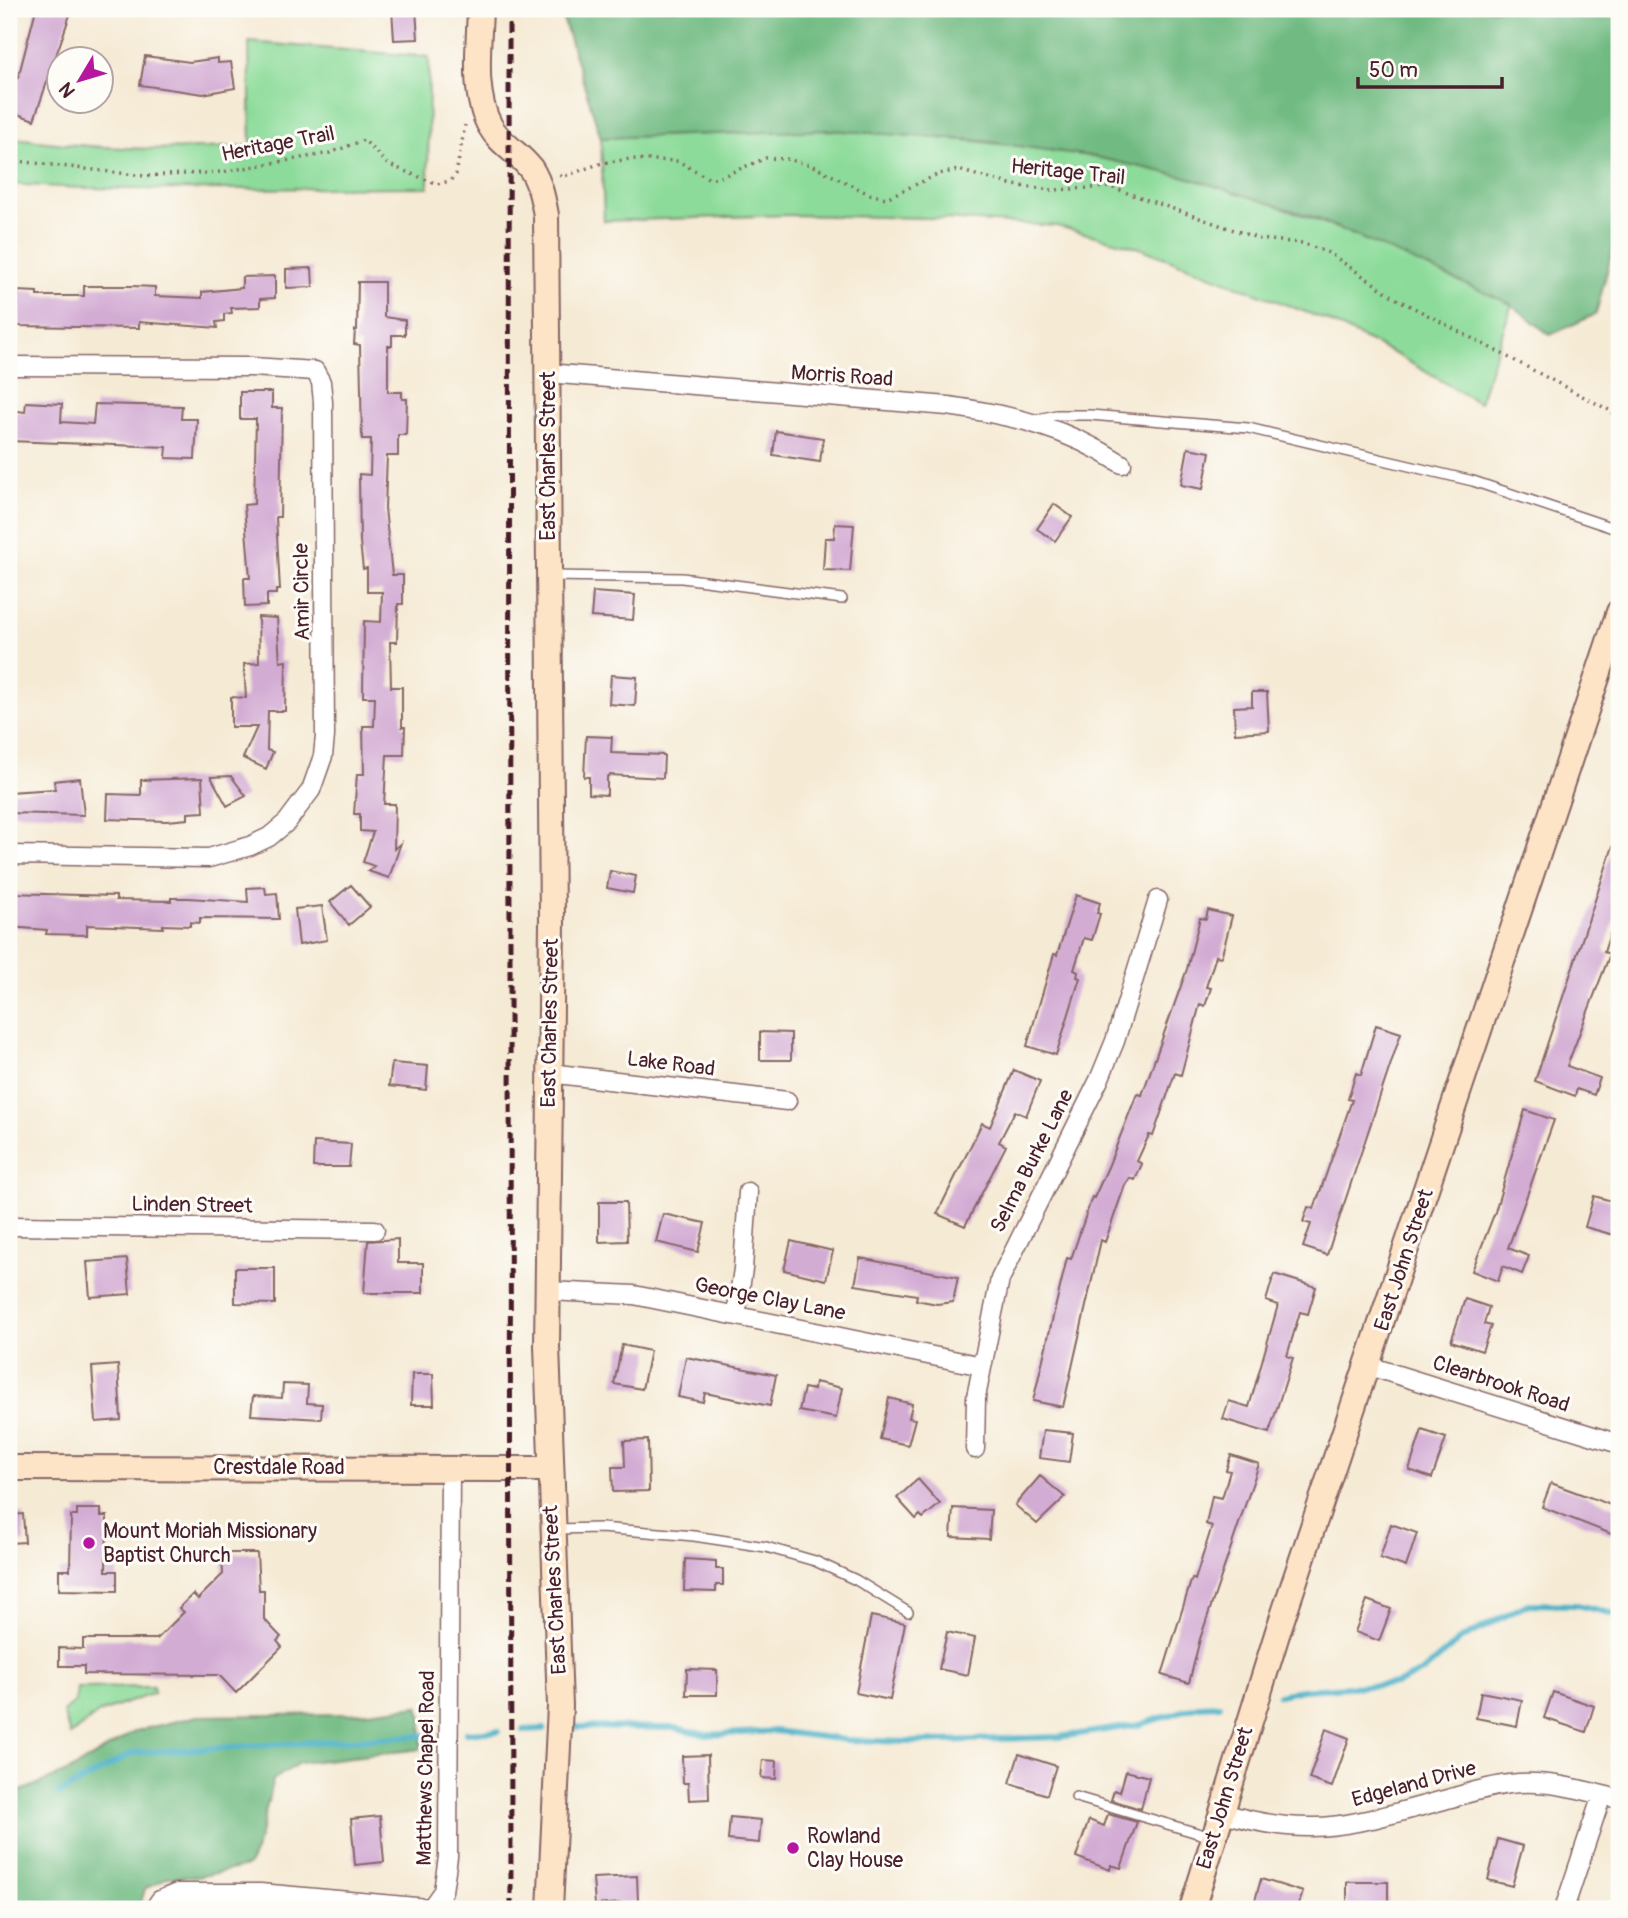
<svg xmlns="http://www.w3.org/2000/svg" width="1628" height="1918" font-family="Pangolin,sans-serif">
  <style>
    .green { fill: #8cdb9a; stroke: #6b7d62; stroke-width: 2 }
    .forest { fill: #71bb82; stroke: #5e6d56; stroke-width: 2 }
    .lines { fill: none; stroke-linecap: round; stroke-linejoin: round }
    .stream { stroke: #48b1c7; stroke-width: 6 }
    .building { fill: #d3acd4 }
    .lane-casing { stroke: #866666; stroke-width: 12 }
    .street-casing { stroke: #866666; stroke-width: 21 }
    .secondary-casing { stroke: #866666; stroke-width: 28 }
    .path { stroke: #866666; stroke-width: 3.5; stroke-dasharray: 2 5; stroke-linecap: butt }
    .lane { stroke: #fff; stroke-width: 9 }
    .street { stroke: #fff; stroke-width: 18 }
    .secondary { stroke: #fee4c6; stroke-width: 24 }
    .rail { stroke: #4a1f2b; stroke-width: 5; stroke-dasharray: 10 5; stroke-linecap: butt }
    .poi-dot { fill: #b5179e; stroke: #fdfcf7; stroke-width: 2.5 }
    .labels { text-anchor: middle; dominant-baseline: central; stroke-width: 6; stroke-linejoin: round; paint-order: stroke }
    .street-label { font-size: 21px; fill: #4a1f2b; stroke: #fdfcf7 }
    .poi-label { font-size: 21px; fill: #4a1f2b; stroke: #fdfcf7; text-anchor: start }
  </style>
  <rect width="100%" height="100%" fill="#fdfcf7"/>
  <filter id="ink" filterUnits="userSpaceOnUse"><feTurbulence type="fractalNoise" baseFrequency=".0143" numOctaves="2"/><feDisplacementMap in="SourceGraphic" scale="14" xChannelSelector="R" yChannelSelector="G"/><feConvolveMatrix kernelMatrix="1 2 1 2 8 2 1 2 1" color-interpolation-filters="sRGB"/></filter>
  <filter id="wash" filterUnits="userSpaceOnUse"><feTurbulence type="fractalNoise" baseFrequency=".00686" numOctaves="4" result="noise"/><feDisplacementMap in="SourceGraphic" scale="28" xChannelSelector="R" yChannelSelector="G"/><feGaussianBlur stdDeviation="1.57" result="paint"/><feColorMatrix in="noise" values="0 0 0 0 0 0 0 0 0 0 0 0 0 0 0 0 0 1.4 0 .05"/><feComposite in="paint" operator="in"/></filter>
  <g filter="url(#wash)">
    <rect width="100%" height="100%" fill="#f5ead4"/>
    <path class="green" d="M249 42 429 57 428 187C288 187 148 194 9 184V137C93 150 166 151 251 146Z
      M828 130C949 138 1069 146 1186 177 1299 207 1405 257 1512 304L1479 403 1397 355 1326 320 1137 247 1057 226 927 218 788 215 604 221 601 138Z
      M153 1687 154 1693 99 1713 70 1735 63 1712 75 1702 77 1688Z"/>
    <path class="forest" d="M560 9H1619V224L1596 314 1550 335 1511 304 1313 217 1186 177 1091 156 974 140 829 130 601 138Z
      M418 1706 422 1719 421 1749 299 1763 273 1780 257 1847 248 1866 197 1877H168L145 1889 139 1909H9V1796L69 1771 136 1731 197 1716 350 1714Z"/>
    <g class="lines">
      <path class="stream" d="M1279 1695 1302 1690 1396 1684 1422 1672 1461 1639 1528 1604 1577 1605 1619 1615
        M575 1727 676 1728 707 1735 775 1731 846 1740 911 1742 1059 1737 1139 1725 1198 1706 1219 1705
        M523 1730 544 1729
        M466 1733 498 1731
        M58 1794 133 1753 434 1735"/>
    </g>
    <g id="blocks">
      <path class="building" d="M36 9H72L34 120 9 111 15 92 10 91 15 78H18Z
        M392 9H416L418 39 394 40Z
        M145 56 190 62 218 58V63L231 62 235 88 203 94 140 85Z
        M312 268 313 287 286 288V269Z
        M275 276V298L260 299V307L231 308 232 313 224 314V321L216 322 217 328 139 322V328L17 326 18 291 37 292V296H84V286H132L155 287V296L202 298V292L242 288V277Z
        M358 282H384V317L405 320V335H392V346H388V392H402V399H407L406 435H398V456H387L385 508 392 575H403V604H398L397 642H390L391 687H402V727H405L404 755H387L384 804H395L394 849 401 843 389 878 368 871 374 866 363 862 373 832 360 831V814H354L357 774H364L363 726H374L375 697H363L364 621 381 622 382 592H367V568L363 569 360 542 359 474 370 475 371 439H362L360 345 354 344 355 330H357Z
        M240 392H272V408H282L280 517H276L280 590H276V594H267V606L245 607 244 578H250L244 505 254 504 256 419H240Z
        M26 402 62 404 61 422 93 424 95 404 182 406 181 419H197L195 459 166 458 167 447 9 441V410L25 412Z
        M776 431 823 438 820 462 773 455Z
        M1188 448 1210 452 1203 489 1181 485Z
        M1054 504 1072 517 1055 541 1037 529Z
        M835 524 854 525 850 571 823 570 825 538H834Z
        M593 592 635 595 633 620 591 617Z
        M258 617 277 618 280 662 286 661 285 711H268L267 750 273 752 266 769 243 758 257 727H231V697L246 698 244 664 259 663Z
        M611 675 637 677 635 706 609 704Z
        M1252 692H1267L1269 731 1235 733 1234 707 1252 706Z
        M586 736 612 737 611 753 664 755 663 778 610 775 607 777V795L589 794V777H584Z
        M231 776 246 796 227 806 211 777Z
        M80 778 84 815 9 813V792L55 789 54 781Z
        M202 778 204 812 188 813V819L167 821 107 819 108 794 141 795V780Z
        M1617 834 1619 906 1604 952 1610 954 1567 1066 1600 1078 1594 1095 1577 1089 1575 1096 1535 1081Z
        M610 871 636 876 633 893 607 888Z
        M351 885 370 907 349 925 330 902Z
        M265 887 266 894 277 893 279 919 200 918V923L190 922V926L163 925V928L87 925V935L46 934 47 930 9 927V893L116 896V900L171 901V898H189L248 902 247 888Z
        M1076 895 1100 903 1097 913 1100 914 1092 940 1084 938 1074 970 1078 972 1077 977 1080 978 1056 1055 1027 1046 1054 954 1057 955Z
        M322 906 327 940 299 945 295 909Z
        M1208 910 1232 916 1225 943 1221 957 1216 956 1206 987 1211 988 1205 1006 1200 1004 1181 1075 1175 1073 1153 1136 1149 1135 1137 1161 1142 1164 1135 1180 1130 1178 1125 1185 1105 1242 1101 1240 1063 1407 1033 1401 1067 1258 1071 1259 1092 1197 1094 1198 1108 1167 1137 1094 1142 1095 1187 969 1200 918 1206 919Z
        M1376 1025 1401 1033 1327 1255 1303 1247 1311 1224 1303 1222 1308 1207 1314 1209 1352 1100 1348 1099 1356 1073 1361 1075Z
        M760 1032 791 1033V1060H760Z
        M392 1063 428 1066 426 1090 389 1086Z
        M1014 1070 1040 1081 1026 1116 1015 1111 999 1142 1006 1146 965 1226 937 1214 982 1123 990 1127Z
        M1525 1110 1554 1120 1508 1248 1529 1256 1522 1274 1503 1266 1498 1281 1472 1271 1495 1212Z
        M314 1142 351 1144 349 1167H313Z
        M1594 1196 1619 1203 1614 1235 1585 1227Z
        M599 1202H626L627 1241 599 1242Z
        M663 1214 705 1223 698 1252 656 1242Z
        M398 1239V1263H423V1293H364L368 1241Z
        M791 1241 833 1251 826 1280 784 1270Z
        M860 1258 958 1277 953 1302 937 1304 916 1300 917 1295 855 1285Z
        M127 1259 130 1294 90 1297 87 1262Z
        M235 1268H275V1304L235 1303Z
        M1274 1274 1316 1287 1308 1314 1300 1312 1287 1356 1293 1358 1269 1433 1223 1419 1229 1401 1249 1407 1278 1305 1266 1301Z
        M1465 1299 1489 1307 1484 1324 1491 1326 1482 1351 1451 1341Z
        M622 1345 650 1351 642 1389 614 1384Z
        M686 1357 776 1375 770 1406 705 1393 703 1402 678 1397Z
        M118 1365 121 1420 96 1422 92 1367Z
        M412 1374H433L434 1405H411Z
        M815 1382 842 1388 836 1418 799 1411 804 1388 814 1390Z
        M283 1384 308 1385 307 1403 322 1404 321 1419 251 1415 253 1396 282 1398Z
        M889 1398 912 1404 909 1418 915 1419 908 1445 880 1439Z
        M1043 1430 1073 1433 1069 1462 1039 1458Z
        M1422 1430 1446 1438 1432 1478 1409 1470Z
        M648 1440 649 1491 613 1492 612 1467H625L624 1441Z
        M1231 1455 1259 1464 1200 1639 1189 1683 1162 1675 1192 1578 1195 1580 1212 1526 1206 1524 1212 1496 1222 1498 1230 1471 1226 1470Z
        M1040 1476 1065 1497 1037 1524 1015 1505Z
        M918 1479 940 1504 923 1518 920 1515 916 1519 897 1498Z
        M1551 1483 1619 1508V1537L1542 1507Z
        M953 1508 991 1510 989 1539 951 1537Z
        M77 1509H101V1516H107L106 1571H117V1591L59 1590V1570H70L71 1516H77Z
        M23 1514 25 1542 9 1543V1515Z
        M1391 1524 1417 1533 1406 1567 1380 1558Z
        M222 1553H257L259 1590H264V1619L281 1637 277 1641 282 1647 236 1693 219 1675 84 1674V1666H59V1648L83 1649V1639H157L184 1612 179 1608 193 1594 198 1599 223 1574Z
        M685 1559 716 1561V1569H723V1585H716V1592L684 1591Z
        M1367 1600 1391 1609 1379 1641 1355 1632Z
        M871 1616 905 1623 890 1700 856 1693Z
        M947 1632 975 1638 968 1675 939 1669Z
        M687 1669 717 1670V1695H686Z
        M1481 1692 1522 1700 1517 1726 1476 1718Z
        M1553 1692 1594 1706 1586 1732 1544 1718Z
        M1326 1729 1349 1738 1332 1787 1309 1779Z
        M1019 1754 1056 1766 1047 1795 1010 1783Z
        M708 1755 709 1799 689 1800 688 1783H683L682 1756Z
        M763 1760 777 1761 776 1779 761 1778Z
        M1126 1771 1149 1777 1141 1809 1111 1800 1114 1790 1120 1792Z
        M1108 1814 1137 1822 1121 1868 1111 1865 1110 1870 1076 1857 1089 1820 1104 1826Z
        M380 1816 384 1862 355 1865 351 1819Z
        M730 1817 761 1820 759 1843 728 1840Z
        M1498 1839 1523 1846 1512 1886 1488 1880Z
        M637 1876 638 1902 595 1905 593 1878Z
        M1261 1879 1303 1892 1297 1909H1271L1254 1904Z
        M1347 1882H1388V1907H1347Z"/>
    </g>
  </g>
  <g filter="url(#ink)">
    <use href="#blocks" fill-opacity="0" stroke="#866666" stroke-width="2"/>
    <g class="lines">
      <g class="lane-casing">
        <path id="lane" d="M1034 420 1056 415H1090L1248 428 1473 481 1619 530
          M551 576 682 578 842 599
          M554 1529 601 1528 694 1536 766 1547 815 1561 856 1580 908 1612
          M1076 1797 1211 1837"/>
      </g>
      <g class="street-casing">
        <path id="street" d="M9 366 252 367 315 371 321 382 323 402 325 736 323 756 311 790 287 822 269 837 250 846 209 858 9 855
          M547 373 948 406C1012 415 1067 428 1122 464
          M549 1073 787 1101
          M9 1226 375 1230
          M547 1291 634 1295 982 1366
          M736 1315 743 1269 748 1192
          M1369 1366 1619 1444
          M975 1449 976 1397 1000 1279 1099 1080 1115 1041 1158 900
          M1220 1812C1312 1840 1351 1825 1440 1801 1466 1794 1492 1785 1519 1783 1554 1781 1585 1791 1619 1799
          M154 1909 160 1900 177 1893H260L427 1908 433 1905 443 1891 448 1857 450 1468
          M1564 1909 1602 1795"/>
      </g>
      <g class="secondary-casing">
        <path id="secondary" d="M480 9C479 45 472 94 490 126 500 144 519 153 531 169 540 183 543 199 546 215L552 922 547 1346 560 1706 550 1909
          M9 1468 549 1469
          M1192 1909 1278 1631 1619 612"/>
      </g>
      <path class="path" d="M9 160 145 176 222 172 330 153 364 140 387 164 437 184 450 181 456 174 465 125
        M560 175 562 177 602 163 631 159 678 161 708 178H718L766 158 786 159 811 165 869 194 886 198 939 174 958 170 1013 185 1052 190 1110 187 1260 239 1302 243 1329 253 1397 299 1609 410 1619 422"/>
      <use href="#lane" class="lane"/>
      <use href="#street" class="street"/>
      <use href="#secondary" class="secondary"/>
      <path class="rail" d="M509 9 511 1909"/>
    </g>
  </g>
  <g class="poi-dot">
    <circle cx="89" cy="1543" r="7"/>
    <circle cx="793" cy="1848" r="7"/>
  </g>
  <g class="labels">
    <g class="street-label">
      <text transform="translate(278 144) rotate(-11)">Heritage Trail</text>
      <text transform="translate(1068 172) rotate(6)">Heritage Trail</text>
      <text transform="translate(842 376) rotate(4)">Morris Road</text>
      <text transform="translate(548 456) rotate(-90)">East Charles Street</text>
      <text transform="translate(302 592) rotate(-91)">Amir Circle</text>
      <text transform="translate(550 1023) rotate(-89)">East Charles Street</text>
      <text transform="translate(671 1064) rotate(7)">Lake Road</text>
      <text transform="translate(1032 1161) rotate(-63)">Selma Burke Lane</text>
      <text transform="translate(192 1205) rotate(1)">Linden Street</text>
      <text transform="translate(1404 1260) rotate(-72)">East John Street</text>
      <text transform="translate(770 1299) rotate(11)">George Clay Lane</text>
      <text transform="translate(1501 1384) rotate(18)">Clearbrook Road</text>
      <text x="279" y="1467">Crestdale Road</text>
      <text transform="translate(555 1590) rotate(-93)">East Charles Street</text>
      <text transform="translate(426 1768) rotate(-89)">Matthews Chapel Road</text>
      <text transform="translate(1414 1784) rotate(-15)">Edgeland Drive</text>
      <text transform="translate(1225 1798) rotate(-73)">East John Street</text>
    </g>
    <g class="poi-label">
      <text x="103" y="1531">Mount Moriah Missionary<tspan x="103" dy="24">Baptist Church</tspan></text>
      <text x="807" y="1836">Rowland<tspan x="807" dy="24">Clay House</tspan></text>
    </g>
  </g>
  <rect width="1628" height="1918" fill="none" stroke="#fdfcf7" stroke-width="35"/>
  <g transform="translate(80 80) rotate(232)"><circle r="33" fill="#fdfcf7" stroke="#b5a4a5" stroke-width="2"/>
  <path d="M0-5L12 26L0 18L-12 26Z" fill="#b5179e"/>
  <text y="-10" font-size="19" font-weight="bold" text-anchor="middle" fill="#4a1f2b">N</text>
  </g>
  <path d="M1358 77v10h144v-10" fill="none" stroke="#4a1f2b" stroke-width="3.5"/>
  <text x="1369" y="77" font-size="21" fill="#4a1f2b" stroke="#fdfcf7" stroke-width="5" paint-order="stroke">50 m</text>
</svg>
